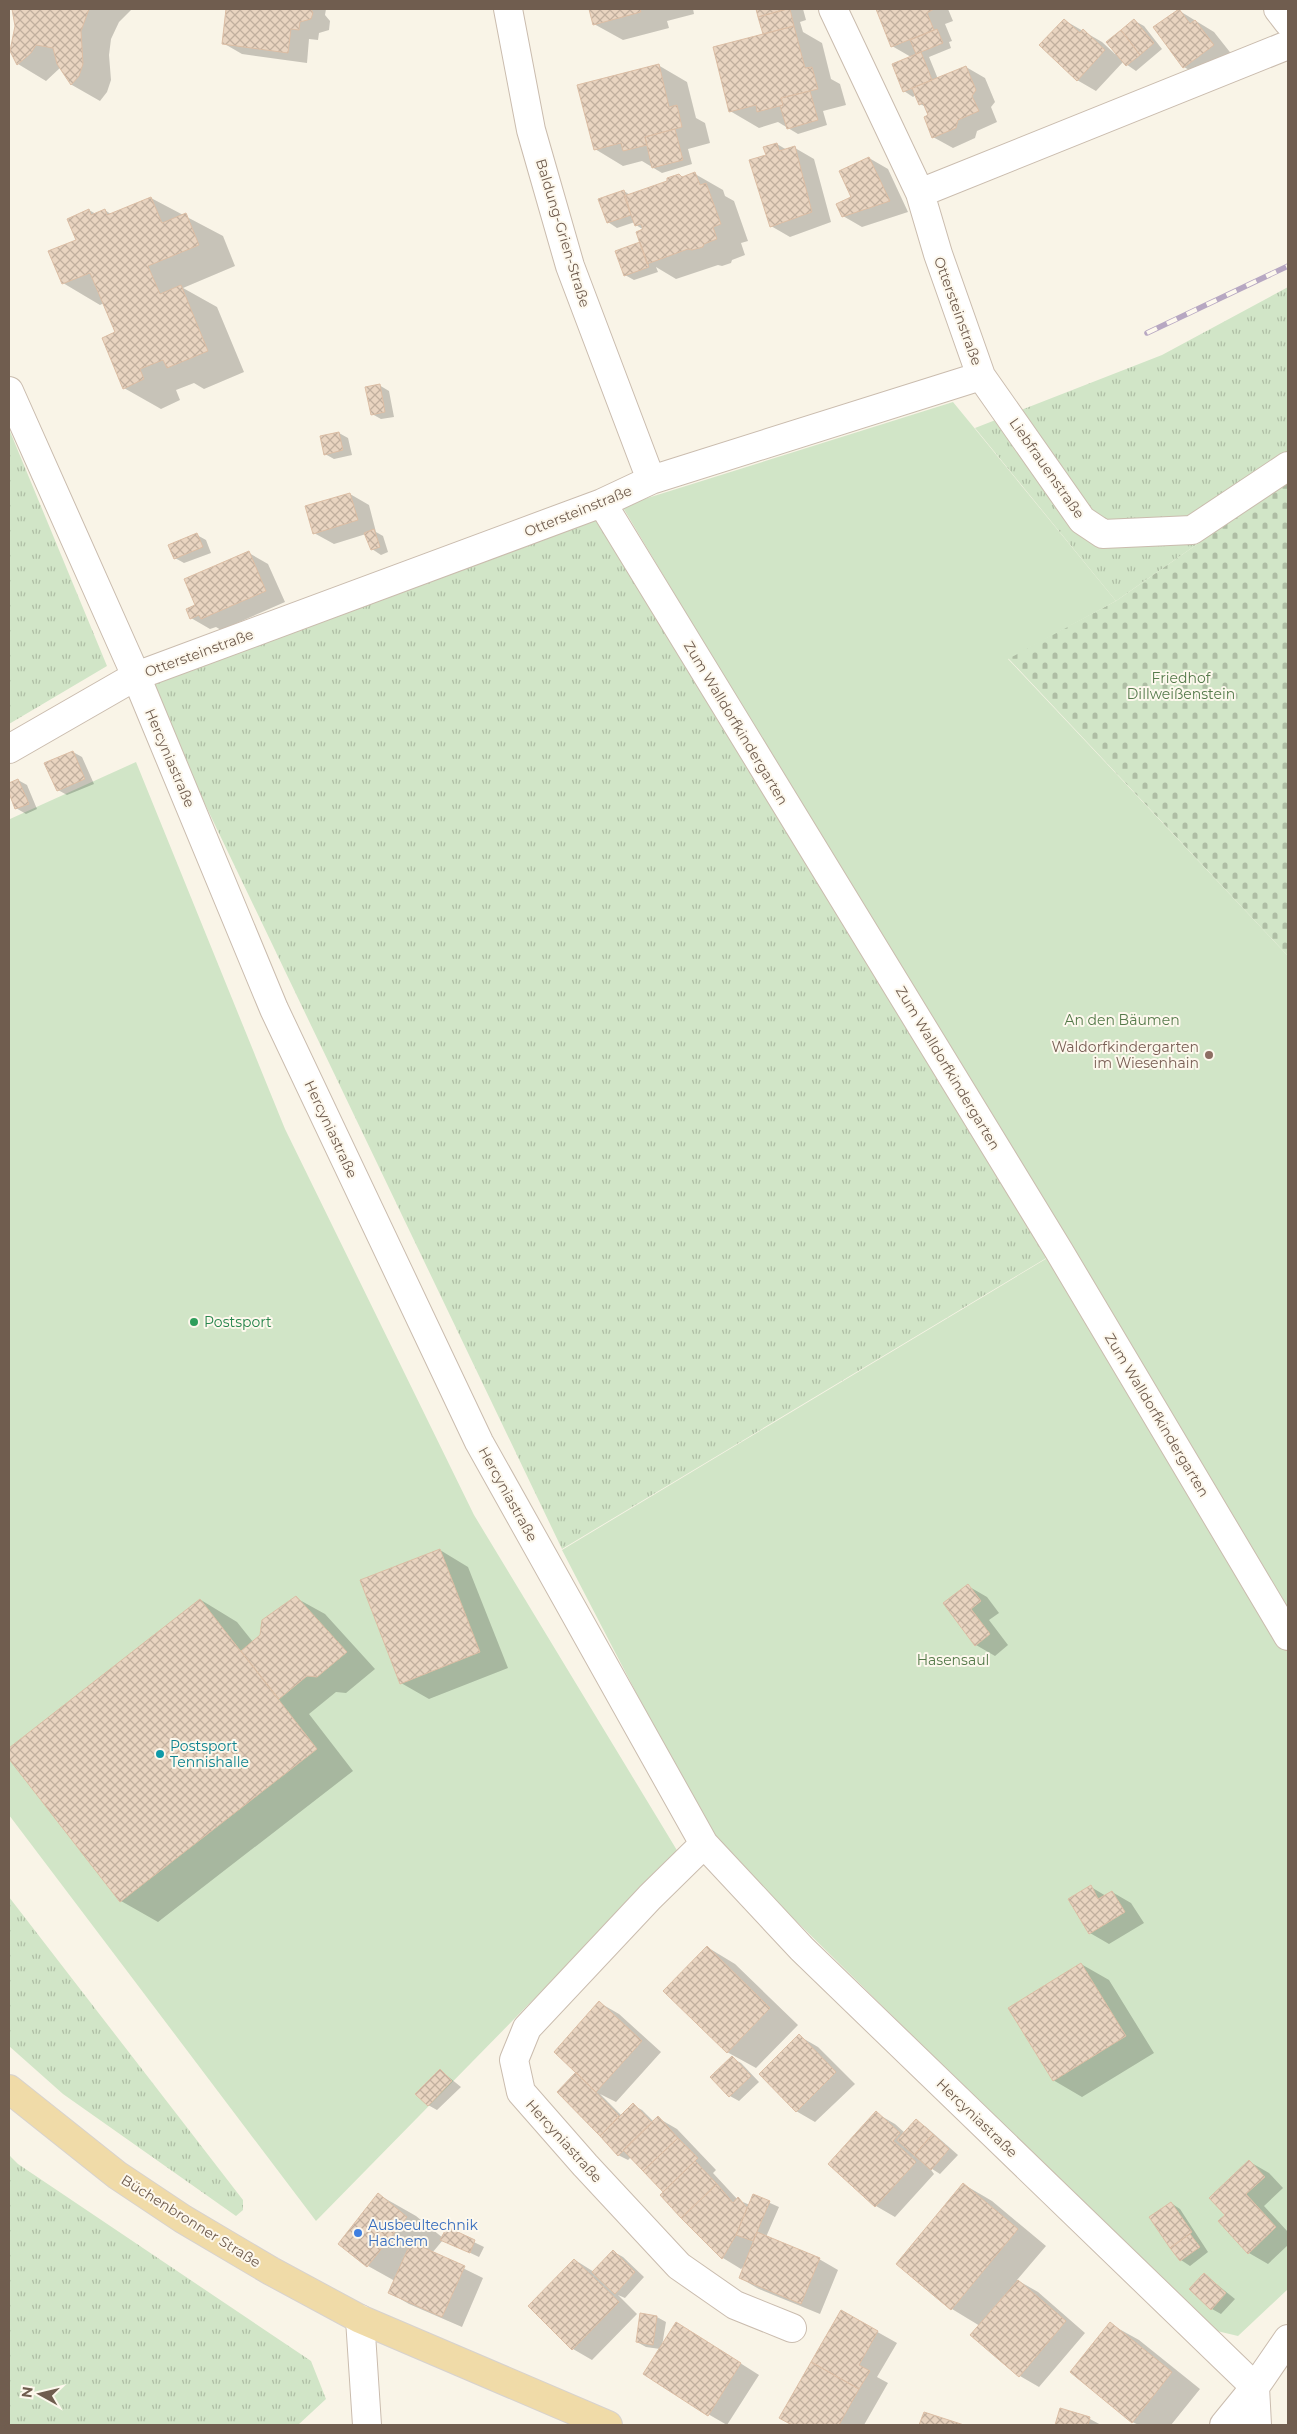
<svg xmlns="http://www.w3.org/2000/svg" width="1297" height="2434" font-family="Montserrat,sans-serif">
  <style>
    .grass { fill: url(#grass-tufts) }
    .cemetery { fill: url(#cemetery-stones) }
    .garden { fill: #d1e5c7 }
    .shadow { fill: #0003 }
    .building { fill: url(#building-cross-hatch); stroke: #dcbea5 }
    .lines { fill: none; stroke-linecap: round; stroke-linejoin: round }
    .minor-casing { stroke: #cabcae; stroke-width: 30 }
    .major-casing { stroke: #d7d2ce; stroke-width: 30 }
    .minor { stroke: #fff; stroke-width: 28 }
    .major { stroke: #f0dba8; stroke-width: 28 }
    .rail-casing { stroke: #b7a7c2; stroke-width: 5.5 }
    .rail { stroke: #fdf8ed; stroke-width: 4; stroke-dasharray: 11; stroke-linecap: butt }
    .education-dot { fill: #8d6e63; stroke: #fdf8ed; stroke-width: 2 }
    .leisure-dot { fill: #2e9e5b; stroke: #fdf8ed; stroke-width: 2 }
    .culture-dot { fill: #0f9aa8; stroke: #fdf8ed; stroke-width: 2 }
    .shop-dot { fill: #3f7fe0; stroke: #fdf8ed; stroke-width: 2 }
    .labels { text-anchor: middle; dominant-baseline: central; stroke-width: 4; stroke-linejoin: round; paint-order: stroke }
    .street-label { font-size: 14px; fill: #705d4f; stroke: #fdf8ed }
    .park-label { font-size: 14px; fill: #557a4b; stroke: #fdf8ed }
    .education-label { font-size: 14px; fill: #785e54; stroke: #fdf8ed; text-anchor: end }
    .leisure-label { font-size: 14px; fill: #27864d; stroke: #fdf8ed; text-anchor: start }
    .culture-label { font-size: 14px; fill: #0d838f; stroke: #fdf8ed; text-anchor: start }
    .shop-label { font-size: 14px; fill: #366cbe; stroke: #fdf8ed; text-anchor: start }
  </style>
  <defs>
    <pattern id="grass-tufts" width="24" height="20" patternUnits="userSpaceOnUse" patternTransform="scale(1.25)"><rect width="24" height="20" fill="#d1e5c7"/><path d="M3 7l-1-3M5 7V3M7 7l1-3M15 17l-1-3M17 17v-4M19 17l1-3" fill="none" stroke="#aebda4"/></pattern>
    <pattern id="cemetery-stones" width="16" height="16" patternUnits="userSpaceOnUse" patternTransform="scale(1.25)"><rect width="16" height="16" fill="#d1e5c7"/><path d="M2 7V4a2 2 0 0 1 4 0v3zM10 15v-3a2 2 0 0 1 4 0v3z" fill="#aebda4"/></pattern>
    <pattern id="building-cross-hatch" width="8" height="8" patternUnits="userSpaceOnUse" patternTransform="scale(1.25)"><rect width="8" height="8" fill="#e9d4c0"/><path d="M0 0l8 8M0 8l8-8" fill="none" stroke="#c1af9e"/></pattern>
  </defs>
  <rect width="100%" height="100%" fill="#f9f4e7"/>
  <path class="grass" d="M1288 287V483L1253 505 1116 601 975 428 1162 355Z
    M9 429 107 666 9 724Z
    M604 516 1053 1254 562 1549 146 681Z
    M9 1897 243 2200V2210L236 2216 63 2094 9 2046Z
    M9 2155 18 2164 311 2361 326 2399 298 2425H9Z"/>
  <path class="cemetery" d="M1288 483V956L1008 658 1116 601 1253 505Z"/>
  <path class="garden" d="M953 402 1116 601 1008 659 1288 956V1624L622 506Z
    M136 762 285 1129 474 1515 678 1852 316 2221 9 1815V816L10 819Z
    M1054 1254 1288 1645V2289L1238 2336 1217 2331 1146 2266 711 1837 562 1550Z"/>
  <path class="shadow" d="M13 9H132L119 22 111 39 109 55 111 80 107 92 100 101 72 85 61 67 46 81 18 64 11 51 16 26Z
    M227 9H326L325 15 330 21 329 30 319 33 318 40 309 39 307 63 242 54 223 43Z
    M590 9H693L694 14 667 21 669 28 623 40 594 24Z
    M757 9H803L806 20 800 22 803 32 822 43 831 79 840 84 846 105 823 111 827 125 798 134 778 122 759 128 730 111 767 34 764 33Z
    M878 9H948L953 21 945 24 952 41 949 42 951 48 929 57 938 79 966 67 985 78 995 102 991 107 997 122 977 131 975 138 953 148 933 137 926 107 920 104 916 95 913 97 904 91 911 57 892 46Z
    M1178 10 1214 32 1233 56 1203 78 1184 67 1155 28Z
    M1064 20 1102 42 1115 54 1135 21 1144 26 1162 49 1136 71 1123 62 1096 91 1077 80Z
    M658 65 687 82 696 118 705 123 710 143 688 149 692 164 662 173 642 161 623 166 595 149Z
    M777 144 787 150 795 148 814 159 831 222 790 237 771 226 767 156Z
    M869 158 888 169 908 212 862 227 843 216Z
    M695 174 723 190 725 196 734 201 748 241 741 243 745 255 732 260 731 263 722 266 718 265 676 279 656 267 658 272 634 280 625 275 641 243 644 230 636 225 635 222 617 228 608 222 624 191 630 195 668 182 679 175 684 178Z
    M151 198 223 236 235 266 183 288 217 307 244 372 204 389 194 383 176 390 180 400 161 409 124 388 117 333 104 303 100 305 63 283 89 210 96 214 105 210 112 215Z
    M379 385 389 391 394 417 381 419 372 414Z
    M339 433 348 438 352 455 334 459 325 454Z
    M350 494 369 505 376 532 383 536 388 552 381 555 372 549 366 534 334 544 314 533Z
    M197 535 206 540 211 553 184 563 175 558Z
    M249 553 268 564 285 602 221 630 216 627 210 629 191 618 197 606Z
    M73 752 82 757 94 784 67 795 58 790Z
    M18 780 27 785 37 809 26 814 16 808 9 784Z
    M440 1550 468 1567 508 1668 429 1699 401 1683Z
    M968 1586 987 1597 999 1613 989 1620 1008 1645 995 1656 976 1645 945 1604Z
    M296 1598 325 1614 375 1669 346 1693 336 1692 309 1714 353 1771 158 1922 121 1901 9 1757V1749L201 1600 237 1622 253 1642Z
    M1091 1887 1106 1896 1112 1892 1131 1903 1144 1923 1109 1944 1090 1933Z
    M707 1947 735 1964 798 2025 756 2068 727 2052Z
    M1081 1964 1109 1980 1154 2053 1082 2097 1053 2080Z
    M600 2003 619 2014 661 2052 616 2102 600 2094 622 2116 633 2105 642 2110 654 2122 658 2118 677 2129 716 2170 713 2173 738 2200 750 2205 754 2196 779 2207 766 2237 819 2259 838 2270 820 2314 759 2289 740 2278 745 2266 741 2269 723 2258 662 2195 665 2192 631 2157 628 2160 618 2155 558 2092 577 2073Z
    M799 2036 818 2047 855 2084 815 2122 796 2111Z
    M732 2058 741 2063 759 2082 739 2101 730 2096 712 2077Z
    M440 2070 461 2087 437 2110 428 2105Z
    M876 2113 895 2124 905 2133 916 2121 925 2126 958 2155 940 2174 929 2167 934 2174 895 2217 876 2206Z
    M1250 2162 1269 2173 1283 2188 1264 2206 1288 2232V2245L1268 2264 1249 2253 1227 2215Z
    M963 2184 992 2201 1046 2246 1017 2280 1038 2292 1085 2333 1039 2387 1020 2376 980 2326 952 2309 898 2264Z
    M379 2195 416 2216 443 2238 447 2229 484 2247 479 2257 443 2240 432 2253 483 2278 462 2327 409 2304 390 2293 395 2281 368 2266Z
    M1171 2203 1180 2209 1208 2252 1190 2266 1181 2260 1150 2218Z
    M614 2252 623 2257 644 2277 625 2298 618 2295 637 2314 592 2360 573 2349 575 2260 594 2272Z
    M1204 2274 1235 2299 1221 2314 1212 2309Z
    M842 2312 897 2343 877 2377 888 2383 864 2425H794L781 2417Z
    M641 2315 657 2317 666 2322 662 2346 677 2323 759 2375 727 2425 708 2414 660 2349 646 2347 637 2342Z
    M1110 2324 1139 2340 1200 2389 1171 2425H1139L1132 2422Z
    M1061 2410 1090 2419 1101 2425H1057Z"/>
  <path class="building" d="M12 9H89L81 31 83 64 79 76 71 85 57 64 53 48 36 45 31 53 17 65 10 51 15 26Z
    M226 9H311L313 13 311 19 300 22 299 30 291 29 288 53 222 44Z
    M589 9H640L641 12 593 25Z
    M756 9H787L758 17Z
    M787 9H790L794 26 763 34 758 17Z
    M876 9H934L927 13 934 30 891 47Z
    M1179 9 1190 24 1195 20 1214 45 1183 68 1153 27Z
    M1064 19 1080 33 1083 29 1105 50 1077 81 1039 45Z
    M1134 19 1154 43 1140 55 1121 30Z
    M794 26 805 68 812 67 818 89 781 98 783 105 757 112 756 105 729 112 713 47Z
    M937 29 943 43 916 54 910 40Z
    M1121 30 1140 55 1126 66 1106 42Z
    M921 52 932 80 903 92 892 64Z
    M659 64 669 107 677 105 682 127 645 137 647 145 623 151 621 143 594 150 577 85Z
    M966 66 976 90 972 96 979 111 958 120 956 128 932 138 924 117 928 115 923 103 919 105 912 88Z
    M810 91 818 120 787 129 780 106 783 105 781 98Z
    M675 129 683 160 652 168 645 137Z
    M777 143 779 151 795 146 812 212 770 227 749 160 766 155 763 147Z
    M869 157 890 201 842 217 836 204 851 197 839 171Z
    M695 172 700 185 706 183 721 224 713 227 717 239 704 244 703 247 692 250 688 249 647 264 636 232 643 229 641 224 635 226 624 196 667 181V178L679 174 682 177Z
    M624 190 631 215 607 223 598 199Z
    M151 197 162 223 186 213 199 245 148 266 160 294 181 285 208 351 167 368 163 360 140 369 144 379 123 389 102 338 115 332 90 273 62 284 48 251 76 240 67 219 89 209 91 215 105 209 107 215Z
    M640 242 649 267 624 276 615 251Z
    M380 384 385 412 371 415 365 387Z
    M339 432 343 450 324 455 320 436Z
    M350 493 358 520 313 534 305 506Z
    M374 529 380 547 371 550 364 533Z
    M197 533 203 547 174 559 168 545Z
    M249 551 266 591 201 619 199 615 190 619 186 609 195 605 184 579Z
    M73 751 85 779 57 791 44 763Z
    M18 779 29 804 15 809 9 793V783Z
    M440 1549 480 1652 400 1684 360 1580Z
    M968 1584 981 1601 971 1609 990 1634 975 1646 943 1603Z
    M296 1596 347 1652 317 1677 307 1676 279 1699 241 1651 260 1635 262 1620Z
    M200 1599 317 1749 120 1902 9 1759V1748Z
    M1091 1885 1098 1899 1112 1891 1125 1912 1089 1934 1068 1899Z
    M707 1946 770 2008 727 2053 663 1991Z
    M1081 1963 1126 2036 1053 2081 1008 2008Z
    M599 2001 642 2041 596 2092 554 2052Z
    M799 2034 836 2072 796 2112 759 2074Z
    M732 2056 751 2076 729 2097 710 2077Z
    M440 2069 452 2081 428 2106 415 2094Z
    M576 2072 619 2116 600 2136 557 2092Z
    M633 2103 652 2123 618 2156 600 2136Z
    M876 2111 900 2133 893 2141 916 2162 875 2207 828 2164Z
    M658 2116 678 2138 643 2171 623 2150Z
    M916 2119 933 2134 914 2155 897 2140Z
    M933 2134 949 2149 931 2170 914 2155Z
    M678 2138 698 2158 663 2192 643 2171Z
    M1249 2160 1265 2177 1246 2194 1276 2227 1248 2254 1218 2221 1225 2215 1209 2198Z
    M695 2161 717 2184 681 2218 660 2195Z
    M963 2183 1018 2229 951 2310 896 2264Z
    M717 2184 733 2203 738 2197 747 2208 736 2235 722 2259 681 2218Z
    M378 2193 407 2217 367 2267 338 2244Z
    M753 2194 770 2201 753 2241 736 2235Z
    M1171 2202 1192 2232 1170 2248 1149 2217Z
    M447 2227 475 2240 470 2253 440 2240Z
    M757 2232 820 2258 801 2304 739 2278Z
    M1190 2234 1200 2247 1180 2261 1170 2248Z
    M411 2242 465 2266 442 2317 388 2293Z
    M613 2250 635 2272 615 2294 592 2272Z
    M574 2259 619 2302 572 2350 528 2306Z
    M1204 2273 1226 2293 1211 2310 1189 2289Z
    M1018 2280 1066 2321 1019 2377 970 2335Z
    M841 2310 878 2331 859 2365 870 2371 859 2389 811 2362Z
    M640 2313 657 2316 653 2345 636 2342Z
    M676 2322 741 2363 708 2416 643 2374Z
    M1110 2322 1172 2372 1132 2423 1070 2372Z
    M811 2362 859 2389 839 2425H792L779 2418Z
    M1060 2408 1090 2417 1088 2425H1055Z
    M924 2412 964 2425H919Z"/>
  <g class="lines">
    <g class="minor-casing">
      <path id="minor" d="M508 9 531 130 570 266 651 480
        M833 9 920 193
        M1278 9 1288 22
        M1288 45 920 193 938 254 981 376 1082 520 1103 534 1192 530 1288 466
        M9 391 136 676 274 1009 479 1442 704 1844 802 1949 1255 2387
        M602 503 1059 1251 1288 1636
        M9 749 136 676 602 503 651 480 981 376
        M704 1844 650 1897 527 2028 514 2060 521 2092 585 2165 679 2266 735 2305 792 2328
        M360 2319 367 2425
        M1255 2387 1257 2425
        M1224 2425 1255 2387 1288 2339"/>
    </g>
    <g class="major-casing">
      <path id="major" d="M9 2089 117 2175 183 2219 271 2271 360 2319 608 2425"/>
    </g>
    <use href="#minor" class="minor"/>
    <use href="#major" class="major"/>
    <g class="rail-casing">
      <path id="rail" d="M1147 333 1288 266"/>
    </g>
    <use href="#rail" class="rail"/>
  </g>
  <circle class="education-dot" cx="1209" cy="1055" r="5"/>
  <circle class="leisure-dot" cx="194" cy="1322" r="5"/>
  <circle class="culture-dot" cx="160" cy="1754" r="5"/>
  <circle class="shop-dot" cx="358" cy="2233" r="5"/>
  <g class="labels">
    <g class="street-label">
      <text transform="translate(563 233) rotate(73)">Baldung-Grien-Straße</text>
      <text transform="translate(958 311) rotate(70)">Ottersteinstraße</text>
      <text transform="translate(1047 468) rotate(55)">Liebfrauenstraße</text>
      <text transform="translate(578 511) rotate(-22)">Ottersteinstraße</text>
      <text transform="translate(199 653) rotate(-20)">Ottersteinstraße</text>
      <text transform="translate(736 723) rotate(59)">Zum Walldorfkindergarten</text>
      <text transform="translate(170 758) rotate(67)">Hercyniastraße</text>
      <text transform="translate(948 1068) rotate(59)">Zum Walldorfkindergarten</text>
      <text transform="translate(331 1129) rotate(65)">Hercyniastraße</text>
      <text transform="translate(1157 1415) rotate(59)">Zum Walldorfkindergarten</text>
      <text transform="translate(508 1494) rotate(61)">Hercyniastraße</text>
      <text transform="translate(977 2118) rotate(44)">Hercyniastraße</text>
      <text transform="translate(564 2141) rotate(48)">Hercyniastraße</text>
      <text transform="translate(191 2221) rotate(32)">Büchenbronner Straße</text>
    </g>
    <g class="park-label">
      <text x="1181" y="678">Friedhof<tspan x="1181" dy="16">Dillweißenstein</tspan></text>
      <text x="1122" y="1020">An den Bäumen</text>
      <text x="953" y="1660">Hasensaul</text>
    </g>
    <g class="education-label">
      <text x="1199" y="1047">Waldorfkindergarten<tspan x="1199" dy="16">im Wiesenhain</tspan></text>
    </g>
    <g class="leisure-label">
      <text x="204" y="1322">Postsport</text>
    </g>
    <g class="culture-label">
      <text x="170" y="1746">Postsport<tspan x="170" dy="16">Tennishalle</tspan></text>
    </g>
    <g class="shop-label">
      <text x="368" y="2225">Ausbeultechnik<tspan x="368" dy="16">Hachem</tspan></text>
    </g>
  </g>
  <rect width="1297" height="2434" fill="none" stroke="#705d4f" stroke-width="20"/>
  <g transform="translate(40 2394) rotate(278)" stroke="#fdf8ed" stroke-width="4" paint-order="stroke">
  <path d="M0-4L9 19L0 12L-9 19Z" fill="#705d4f"/>
  <text y="-8" font-size="14" font-weight="bold" text-anchor="middle" fill="#705d4f">N</text>
  </g>
</svg>
